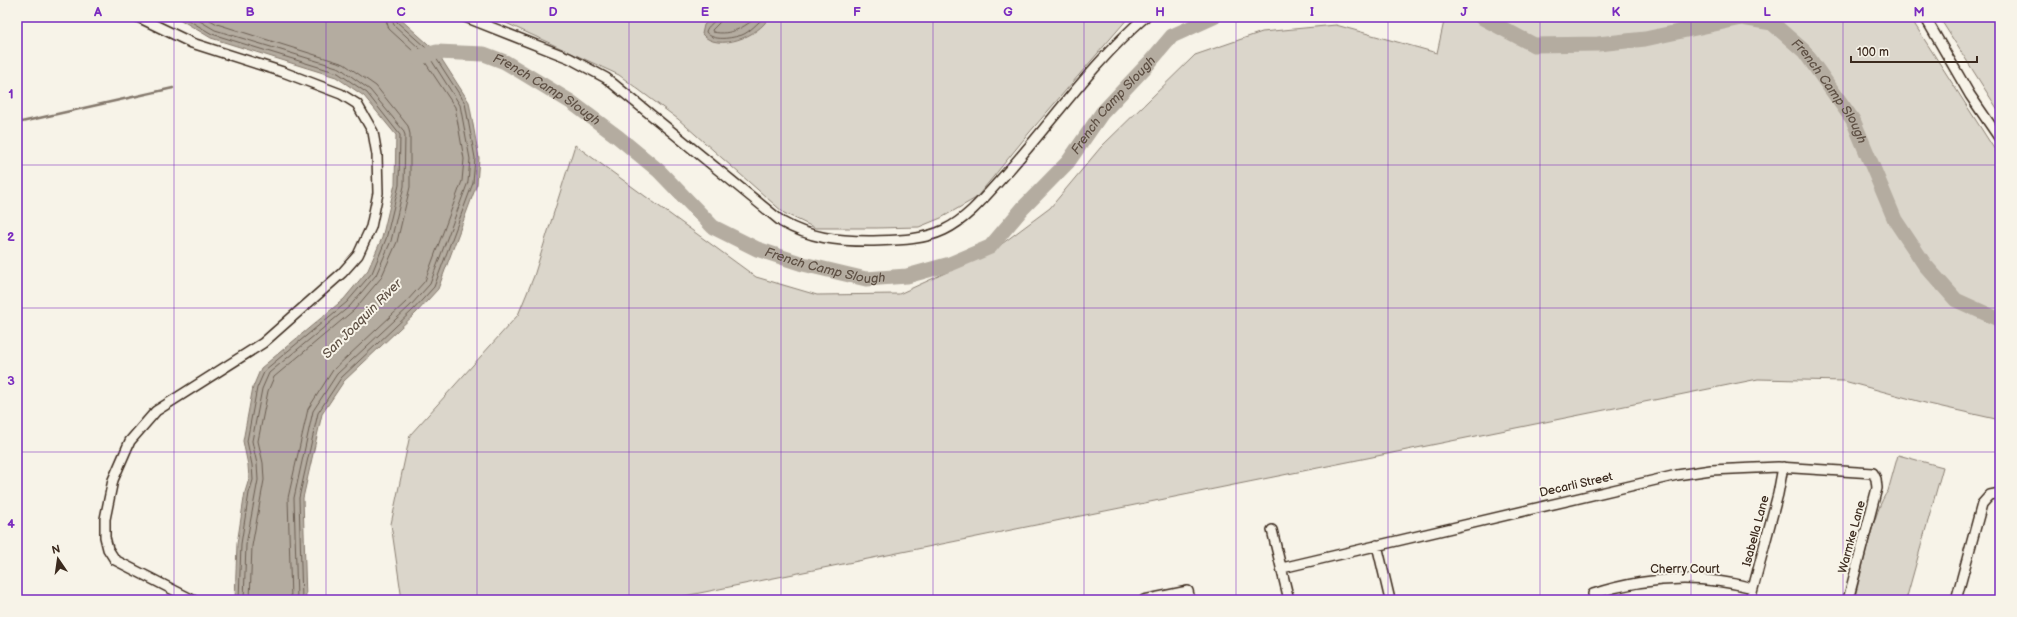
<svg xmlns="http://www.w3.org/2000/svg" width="2017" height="617" font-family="'Balsamiq Sans',sans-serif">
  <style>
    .green { fill: #dbd6cb; stroke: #8b8074 }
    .water { fill: #b4aca0; stroke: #84786c }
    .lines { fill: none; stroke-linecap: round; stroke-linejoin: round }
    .shore { stroke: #6b5e52; stroke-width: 1 }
    .stream { stroke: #84786c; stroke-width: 2.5 }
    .river { stroke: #b4aca0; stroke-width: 15 }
    .minor-casing { stroke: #3b2a1e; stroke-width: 12 }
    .minor { stroke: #f7f3e8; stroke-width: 9 }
    .grid { fill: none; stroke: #7b2cbf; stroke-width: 1; stroke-opacity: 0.55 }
    .labels { text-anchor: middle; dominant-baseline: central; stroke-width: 4; stroke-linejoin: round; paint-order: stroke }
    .street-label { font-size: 12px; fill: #3b2a1e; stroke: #f7f3e8 }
    .water-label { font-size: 13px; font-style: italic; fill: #5f5145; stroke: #f7f3e8 }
    .neatline { fill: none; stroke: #7b2cbf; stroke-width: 1.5 }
    .grid-label { font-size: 13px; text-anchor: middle; font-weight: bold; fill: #7b2cbf }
  </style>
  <rect width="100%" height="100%" fill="#f7f3e8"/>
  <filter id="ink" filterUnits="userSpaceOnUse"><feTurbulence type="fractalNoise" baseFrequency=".025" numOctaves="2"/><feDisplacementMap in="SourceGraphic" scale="8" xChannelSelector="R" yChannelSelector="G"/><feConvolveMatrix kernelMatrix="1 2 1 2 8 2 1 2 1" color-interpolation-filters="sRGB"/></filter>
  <g filter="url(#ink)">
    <path class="green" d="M493 17H1129L1029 133 976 198 941 218 919 227 877 228H815L784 213 678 119 619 75Z
      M1445 17H1910L2000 158V420L1929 404 1844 381 1758 379 665 600H402L391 524 410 435 518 315 534 276 575 145 756 277 817 295 899 294 991 252 1050 208 1101 147 1195 55 1262 32 1336 25 1437 53Z
      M1939 17H2000V113Z
      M1898 455 1943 467 1906 600H1854C1861 576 1874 507 1888 491Z"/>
    <path class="water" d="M176 17H398L437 52 469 102 479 158 477 184 438 289 416 313 344 381 322 414 303 498 306 600H235L237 544 245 492 249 479 248 465 243 441 253 387 261 368 344 299 368 270 382 238 395 184 396 135 364 96 336 77 211 38Z
      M713 17H769C760 36 717 53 702 34L704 25Z"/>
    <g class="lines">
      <path class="shore" d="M183 17 212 34 338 73 367 93 400 135 399 185 386 239 372 273 347 302 265 370 257 388 247 441 252 465 253 480 249 493 241 544 239 600
        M193 17 215 30 340 68 370 90 403 130 405 135 404 186 391 241 376 275 350 306 269 373 262 389 252 441 257 464 258 480 246 545 244 600
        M205 17 217 24 344 64 376 86 408 126 410 134V187L397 242 381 278 354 310 274 377 268 391 258 441 263 463 264 480 252 546 250 600
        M716 17C715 24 707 25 706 32 713 42 732 38 742 35 750 32 758 22 765 17
        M721 17 719 23 712 30 713 32C731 36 744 27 757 17
        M291 600 288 498 308 409 333 370 406 302 425 281 462 181 464 159 455 107 425 62 389 29 385 17
        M297 600 294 498 313 411 337 374 410 306 430 284 468 182 470 159 460 105 430 58 394 25 391 17
        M302 600 299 498 318 413 341 378 413 310 434 287 473 183 475 158 465 103 434 55 397 22 396 17"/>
      <path class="stream" d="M17 123 173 88"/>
      <g class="river">
        <path id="s1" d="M1481 17 1534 45 1598 44 1645 39 1742 18 1772 23 1804 51 1853 120 1895 220 1925 265 1956 300 2000 320"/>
        <path id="s2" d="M416 58 437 52 484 54 505 62 571 102 618 137 659 171 713 227 757 249 803 264 866 279 907 276 950 264 990 247 1023 208 1068 162 1102 113 1149 63 1172 36 1214 17"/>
      </g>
      <g class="minor-casing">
        <path id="minor" d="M138 17 192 43 283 72 341 94 357 104 373 132 377 155 378 193 371 227 358 255 342 273 263 343 156 411 130 441 113 480 105 519V537L108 549 115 560 193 600
          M465 17 569 58 606 78 782 222C810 238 837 241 869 241 893 240 921 241 944 230 967 219 985 197 1002 178 1050 125 1091 64 1145 17
          M1925 17 1970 95 2000 139
          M1272 530 1289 600
          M1377 545 1390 600
          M1282 568 1677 475 1711 470 1778 467 1873 473 1876 479 1877 488 1848 600
          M1593 594C1645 577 1700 574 1753 588
          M1144 600 1188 591 1190 600
          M1750 600 1778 494 1783 467
          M1956 600 1982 504 1990 495 2000 493"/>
      </g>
      <use href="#minor" class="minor"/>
    </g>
  </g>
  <path class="grid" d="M174 17V600M326 17V600M477 17V600M629 17V600M781 17V600M933 17V600M1084 17V600M1236 17V600M1388 17V600M1540 17V600M1691 17V600M1843 17V600M17 165H2000M17 308H2000M17 452H2000"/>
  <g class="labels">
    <g class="street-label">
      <text transform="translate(1576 485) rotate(-13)">Decarli Street</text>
      <text transform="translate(1756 531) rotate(-75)">Isabella Lane</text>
      <text transform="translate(1852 537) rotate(-75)">Warmke Lane</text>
      <text x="1685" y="569">Cherry Court</text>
    </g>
    <g class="water-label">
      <text stroke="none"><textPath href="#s2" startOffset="141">French Camp Slough</textPath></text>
      <text stroke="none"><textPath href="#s1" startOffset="391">French Camp Slough</textPath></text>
      <text stroke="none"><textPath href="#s2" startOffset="838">French Camp Slough</textPath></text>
      <text stroke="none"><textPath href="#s2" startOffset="478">French Camp Slough</textPath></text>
      <text transform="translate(362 319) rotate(-45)">San Joaquin River</text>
    </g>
  </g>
  <rect width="2017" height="617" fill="none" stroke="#f7f3e8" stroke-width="44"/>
  <g transform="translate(58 559) rotate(347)" stroke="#f7f3e8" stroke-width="3" paint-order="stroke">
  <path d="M0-3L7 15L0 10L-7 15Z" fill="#3b2a1e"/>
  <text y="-6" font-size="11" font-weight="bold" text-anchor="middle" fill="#3b2a1e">N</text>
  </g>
  <path d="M1851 56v6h126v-6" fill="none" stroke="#3b2a1e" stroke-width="2"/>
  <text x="1857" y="56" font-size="12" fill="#3b2a1e" stroke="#f7f3e8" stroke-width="3" paint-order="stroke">100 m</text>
  <rect x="22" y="22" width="1973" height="573" class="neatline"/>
  <g class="grid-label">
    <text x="98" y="16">A</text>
    <text x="250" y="16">B</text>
    <text x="401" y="16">C</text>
    <text x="553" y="16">D</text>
    <text x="705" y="16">E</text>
    <text x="857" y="16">F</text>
    <text x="1008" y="16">G</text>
    <text x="1160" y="16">H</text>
    <text x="1312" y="16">I</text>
    <text x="1464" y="16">J</text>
    <text x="1616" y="16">K</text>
    <text x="1767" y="16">L</text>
    <text x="1919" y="16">M</text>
    <text x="11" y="98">1</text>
    <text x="11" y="241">2</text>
    <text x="11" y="385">3</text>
    <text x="11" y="528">4</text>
  </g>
</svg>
